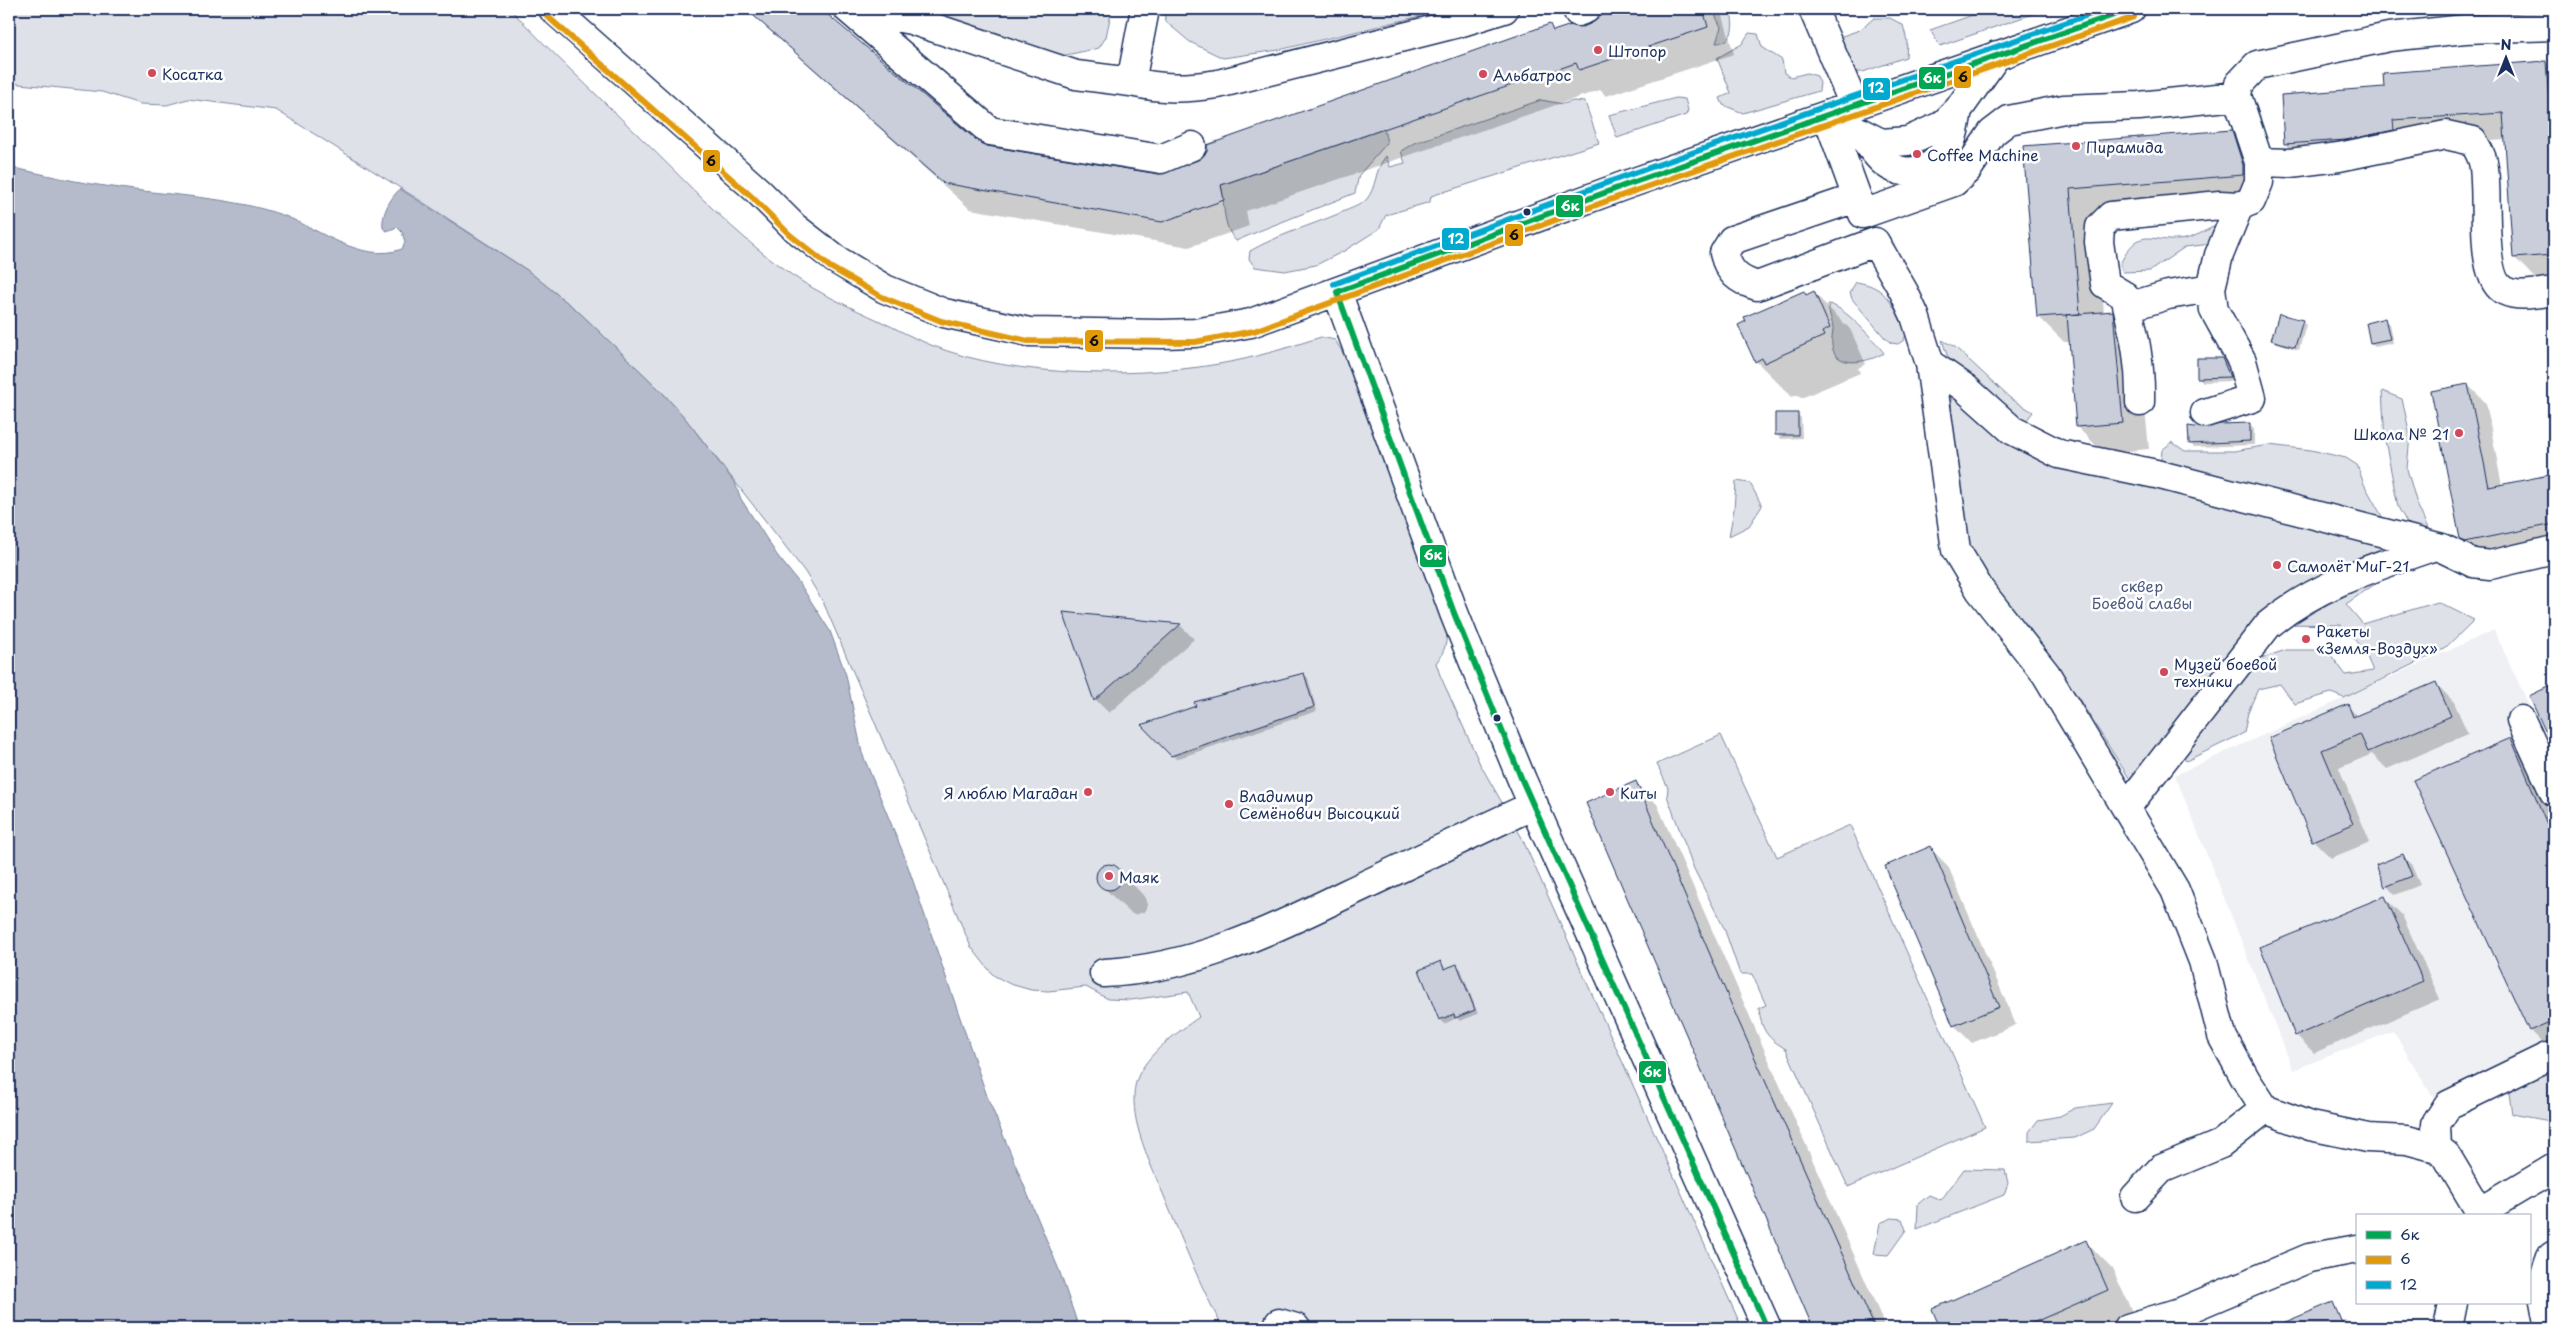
<svg xmlns="http://www.w3.org/2000/svg" width="2563" height="1337" font-family="'Playpen Sans',sans-serif">
  <style>
    .built { fill: #eff0f4 }
    .green { fill: #dee1e7; stroke: #7c88a2 }
    .water { fill: #b5bbca; stroke: #77839f }
    .shadow { fill: #0003 }
    .building { fill: #caceda; stroke: #1b2f5e }
    .lines { fill: none; stroke-linecap: round; stroke-linejoin: round }
    .minor-casing { stroke: #1b2f5e; stroke-width: 31 }
    .minor { stroke: #fff; stroke-width: 28 }
    .bus-1-casing { stroke: #fff; stroke-width: 10 }
    .bus-2-casing { stroke: #fff; stroke-width: 10 }
    .bus-3-casing { stroke: #fff; stroke-width: 10 }
    .bus-1 { stroke: #00a651; stroke-width: 6 }
    .bus-2 { stroke: #e19a09; stroke-width: 6 }
    .bus-3 { stroke: #00a9ce; stroke-width: 6 }
    .poi-dot { fill: #d1495b; stroke: #fff; stroke-width: 2 }
    .bus-dot { fill: #1b2f5e; stroke: #fff; stroke-width: 2 }
    .labels { text-anchor: middle; dominant-baseline: central; stroke-width: 5; stroke-linejoin: round; paint-order: stroke }
    .poi-label { font-size: 15px; fill: #1b2f5e; stroke: #fff; text-anchor: start }
    .park-label { font-size: 15px; fill: #4c5c80; stroke: #fff }
    .line-badge { stroke: #fff; stroke-width: 2 }
    .badge-label { font-size: 14px; text-anchor: middle; font-weight: bold; fill: #fff }
    .pale-badge-label { font-size: 14px; text-anchor: middle; font-weight: bold; fill: #111 }
  </style>
  <rect width="100%" height="100%" fill="#fff"/>
  <filter id="ink" filterUnits="userSpaceOnUse"><feTurbulence type="fractalNoise" baseFrequency=".02" numOctaves="2"/><feDisplacementMap in="SourceGraphic" scale="10" xChannelSelector="R" yChannelSelector="G"/><feConvolveMatrix kernelMatrix="1 2 1 2 8 2 1 2 1" color-interpolation-filters="sRGB"/></filter>
  <g filter="url(#ink)">
    <path class="built" d="M2494 630 2554 759V1039L2433 1097 2393 1031 2293 1070 2175 775Z"/>
    <path class="green" d="M9 9H510C551 52 595 93 638 135 688 183 734 235 792 275 818 293 850 307 880 321 897 329 913 338 931 345 1015 379 1146 379 1235 361 1264 355 1293 346 1321 337L1335 340 1349 363 1446 626C1448 642 1445 651 1436 663L1440 675 1480 764 1521 836 1742 1328H1223C1200 1286 1182 1240 1164 1196 1154 1173 1143 1149 1137 1124 1134 1111 1132 1092 1137 1079 1147 1053 1177 1033 1199 1017L1188 992 1131 1000 1108 999 1086 987 1048 991 1031 990 1010 984 993 975 971 947 824 604 805 572 782 542 685 418 662 392 579 312 527 270 421 201 276 110 188 99 167 105 140 104 102 92 9 83Z
      M917 9H1112L1106 37 1099 48 1057 57Z
      M1163 9H1450L1279 50 1223 58 1190 42 1166 22Z
      M1712 9H1730C1734 21 1736 43 1716 43L1721 27Z
      M1990 9H2047L1940 46 1930 30Z
      M1874 18H1890L1903 25 1907 41 1906 57 1863 72 1848 73 1836 38 1860 30Z
      M1749 33 1758 34 1762 47 1782 60 1784 73 1791 77 1807 73 1817 76 1820 83 1819 91 1743 113 1723 105 1720 98 1731 93 1717 58 1742 44Z
      M1676 98 1685 99 1688 110 1686 115 1617 138 1609 115Z
      M1541 100 1563 104 1573 101 1585 102 1599 143 1431 196 1430 202 1386 215 1379 229 1344 251 1316 265 1285 271 1255 267 1249 259 1250 251C1278 235 1309 226 1338 214 1346 210 1360 206 1366 200 1377 188 1374 170 1386 156L1390 167 1405 163 1401 151 1414 143Z
      M1384 129 1387 143 1359 175 1355 193 1259 231 1236 241C1222 226 1225 204 1221 185Z
      M2213 227 2217 232 2213 242 2203 245 2185 247 2150 271 2123 272 2120 264C2141 222 2151 245 2185 239 2194 237 2205 231 2213 227Z
      M1856 282C1888 286 1893 307 1907 332L1904 340 1898 344 1891 343 1885 338 1852 299 1850 292Z
      M1828 304C1843 305 1875 341 1884 353 1869 362 1836 370 1832 346 1831 340 1833 333 1833 327 1832 319 1828 312 1828 304Z
      M1942 340 1955 347 2010 398 2033 412 2026 421 2005 409 1949 361Z
      M1951 391 1992 423 2401 550 2321 584 2131 781 2061 671 2005 605 1966 542 1953 457Z
      M2382 391 2402 399 2410 435 2407 469 2417 504 2431 535 2412 532 2398 507 2385 440Z
      M2172 442 2185 451H2234L2269 445 2311 450 2346 458 2357 465 2364 484 2389 529 2160 469 2162 450Z
      M1736 481 1750 483 1762 506 1749 526 1729 536 1734 509Z
      M2382 568 2381 580 2346 604 2363 624 2438 602 2474 620 2444 649 2344 698 2331 693 2295 704 2280 684 2258 689 2248 712 2244 733 2186 761 2177 751 2252 661 2286 650H2327L2346 675 2373 671 2364 650 2341 625 2285 624Z
      M1721 735 1777 857 1850 825 1985 1127 1848 1187 1786 1049C1767 1038 1761 1030 1759 1008L1766 1005 1752 974H1740L1724 928 1694 869 1667 796 1668 788 1657 764Z
      M2554 1061V1119L2550 1121 2512 1114 2508 1086Z
      M2112 1103 2094 1129 2075 1138 2029 1141V1132L2038 1120 2060 1116 2075 1108Z
      M1964 1169 2005 1170 2008 1183 2004 1195 1917 1229 1918 1204 1929 1195 1941 1200Z
      M1892 1218 1902 1219 1906 1230 1888 1255 1874 1254 1880 1223Z"/>
    <path class="water" d="M9 167C43 174 78 183 113 187 170 196 230 196 285 216 319 229 362 264 402 249L405 242 402 232 397 227 387 231 383 228C381 215 390 198 400 189L527 270 579 312 662 392 685 418 735 483 741 499 777 555 800 584 830 631 846 675 862 753 904 855 987 1096 1059 1270 1079 1328H9Z"/>
    <path class="shadow" d="M746 9H819L980 145 1158 176 1550 26 1556 32 1584 28 1593 24 1600 17 1623 9H1721L1734 54 1606 96 1600 90 1246 211 1249 226 1189 247 970 209Z
      M2546 62 2554 70V283L2541 284 2514 257 2506 140 2419 146 2420 156 2373 165 2312 170 2286 144 2385 88Z
      M2231 131 2258 157 2269 192V201L2096 215 2104 313H2112L2138 339 2149 449 2104 453 2077 427 2071 342H2064L2038 316 2025 147Z
      M1804 292 1807 295 1814 293 1850 329 1866 364 1858 368 1860 373 1801 398 1798 395 1792 397 1756 361Z
      M2385 320 2389 324 2393 343 2375 347 2371 343Z
      M2302 321 2306 325 2299 350 2277 343 2273 339Z
      M2222 359 2226 363 2233 381 2203 382 2198 377Z
      M2468 385 2486 403 2502 486 2554 476V545L2480 557 2461 539Z
      M1797 414 1801 418 1802 438 1781 439 1777 435Z
      M2249 425 2254 429V445L2194 447 2190 443 2202 430Z
      M1064 614 1181 626 1194 639 1109 713 1096 700Z
      M1304 674 1308 678 1317 711 1176 759 1144 725Z
      M2436 684 2454 702 2468 734 2387 769 2372 754 2339 768 2370 842 2331 858 2313 840 2270 739 2348 706 2358 717Z
      M2554 686V747L2531 696Z
      M2511 740 2529 758 2554 818V1045L2548 1048 2530 1030Z
      M1635 783 1657 804 1886 1328H1814L1588 803Z
      M1930 848 1948 866 2016 1025 1972 1043 1954 1025Z
      M2402 855 2411 864 2420 885 2395 895 2387 886Z
      M1111 866 1118 869 1144 896 1148 906 1144 912 1134 915 1128 911 1101 885 1098 877 1103 867Z
      M2384 897 2402 915 2440 999 2314 1053 2296 1035Z
      M1441 963 1446 969 1457 965 1461 969 1478 1014 1460 1021 1457 1018 1444 1024 1440 1020Z
      M2086 1242 2112 1268 2134 1316 2106 1328H1942L1933 1310Z
      M2332 1303 2342 1321 2345 1319 2351 1328H2309L2303 1316Z"/>
    <path class="building" d="M746 9H821L980 143 987 146 1159 174 1198 160 1207 152V145L1550 24 1553 31 1571 25 1583 27 1592 23 1600 16 1620 9H1703L1708 27 1579 70 1576 63 1221 185 1224 200 1162 222 943 183Z
      M2546 61 2554 170V255L2513 258 2503 113 2393 120 2394 130 2346 140 2284 144 2281 95 2384 87 2383 73Z
      M2232 130 2243 165V175L2070 189 2080 314 2037 317 2023 146Z
      M1804 291 1806 295 1814 291 1830 328 1822 332 1824 336 1764 363 1762 358 1755 362 1738 325 1746 321 1744 317Z
      M2113 311 2123 423 2076 427 2067 315Z
      M2279 314 2303 320 2295 347 2271 340Z
      M2385 318 2390 339 2370 343 2366 323Z
      M2197 358H2222L2230 377 2197 378Z
      M2468 384 2489 487 2554 474V524L2464 542 2460 539 2431 391Z
      M1775 413H1798V435H1775Z
      M2250 423V441L2189 444 2188 426 2202 428 2220 424Z
      M1063 612 1181 624 1094 701Z
      M1304 673 1314 707 1171 756 1141 725 1196 706 1194 702Z
      M2436 682 2451 716 2368 752 2360 734 2322 750 2353 824 2312 841 2269 738 2348 704 2353 717Z
      M2554 684V750L2529 696Z
      M2511 738 2554 841V1020L2529 1031 2413 780Z
      M1636 781 1738 1020 1875 1328H1813L1586 803Z
      M1931 846 1999 1007 1953 1026 1885 866Z
      M2403 854 2412 876 2385 887 2376 865Z
      M1096 877a13 13 0 1 1 26 0a13 13 0 1 1-26 0Z
      M2385 896 2423 981 2295 1036 2260 947Z
      M1441 961 1444 969 1457 964 1475 1010 1455 1018 1454 1014 1439 1020 1419 970Z
      M2086 1240 2108 1290 2021 1328H1940L1932 1309Z
      M2333 1302 2344 1328H2271Z"/>
    <g class="lines">
      <g class="minor-casing">
        <path id="minor" d="M553 9 758 191 794 227 835 259 885 289 944 313 1029 332 1162 334 1195 333 1251 323 1623 186 2131 9
          M848 9 990 131 1161 159 1192 146
          M854 9 911 20 1076 75 1131 82
          M1145 9 1131 82C1163 89 1185 89 1218 84L1459 23 1504 9
          M1813 9 1854 105
          M1578 12 1586 9
          M1827 115 1863 214 1954 182 1967 170 1992 133 2009 120 2064 109 2139 106 2237 96
          M1827 115 1881 143 1908 141 1943 125 1958 110 1997 55
          M1860 133C1868 143 1876 156 1885 163 1910 182 1940 167 1951 141 1955 132 1956 120 1958 110
          M2259 162 2237 96 2239 84 2257 65 2389 37 2465 29 2554 26
          M1856 198 1732 240 1724 253C1729 273 1738 280 1757 286L1875 242 1904 292 1915 316 1930 364 1965 388 2012 430 2059 454 2156 474 2442 548 2473 563 2490 565 2554 550
          M1337 292 1454 613 1480 678 1522 780 1767 1328
          M2128 307 2168 295 2211 288
          M1930 364 1956 550 1980 590 2046 674 2175 890 2203 961 2222 1036 2246 1080 2265 1109 2310 1126 2368 1138 2407 1140 2437 1148 2446 1155 2480 1212
          M2140 402C2141 362 2134 334 2125 296L2105 284 2099 242 2100 227 2111 216 2220 205 2239 206 2251 201 2259 182V162L2290 163 2339 157 2446 135 2473 141C2477 148 2481 154 2483 162 2490 189 2477 279 2505 291 2519 298 2539 293 2554 291
          M2205 413 2252 398 2242 361 2214 310 2211 288 2219 255 2239 206
          M2521 720 2554 792
          M2126 808 2268 625C2315 586 2374 567 2432 547
          M1104 973C1192 969 1271 931 1348 893 1410 864 1471 834 1534 805
          M2437 1148 2436 1124 2448 1105 2547 1057
          M2135 1197 2161 1169 2221 1144 2265 1109
          M2479 1216 2480 1212 2554 1168
          M1279 1323 1296 1328
          M2128 1328 2183 1311 2309 1258 2357 1249
          M2448 1328 2453 1303
          M2549 1328 2541 1285 2551 1256 2554 1254"/>
      </g>
      <use href="#minor" class="minor"/>
      <g class="bus-1-casing">
        <path id="bus-1" d="M1337 292 1454 613 1522 780 1767 1328
          M1337 292 1623 186 2131 9"/>
      </g>
      <g class="bus-2-casing">
        <path id="bus-2" d="M547 16 752 197 789 234 830 267 882 297 941 321 1028 341 1195 342 1254 331 1626 194 2134 17"/>
      </g>
      <g class="bus-3-casing">
        <path id="bus-3" d="M1334 284 1620 178 2105 9"/>
      </g>
      <use href="#bus-1" class="bus-1"/>
      <use href="#bus-2" class="bus-2"/>
      <use href="#bus-3" class="bus-3"/>
    </g>
  </g>
  <g class="poi-dot">
    <circle cx="1598" cy="50" r="5"/>
    <circle cx="152" cy="73" r="5"/>
    <circle cx="1483" cy="74" r="5"/>
    <circle cx="2076" cy="146" r="5"/>
    <circle cx="1917" cy="154" r="5"/>
    <circle cx="2459" cy="433" r="5"/>
    <circle cx="2277" cy="565" r="5"/>
    <circle cx="2306" cy="639" r="5"/>
    <circle cx="2164" cy="672" r="5"/>
    <circle cx="1088" cy="792" r="5"/>
    <circle cx="1610" cy="792" r="5"/>
    <circle cx="1229" cy="804" r="5"/>
    <circle cx="1109" cy="876" r="5"/>
  </g>
  <g class="bus-dot">
    <circle cx="1527" cy="212" r="4.5"/>
    <circle cx="1497" cy="718" r="4.5"/>
  </g>
  <g class="labels">
    <g class="poi-label">
      <text x="1608" y="50">Штопор</text>
      <text x="162" y="73">Косатка</text>
      <text x="1493" y="74">Альбатрос</text>
      <text x="2086" y="146">Пирамида</text>
      <text x="1927" y="154">Coffee Machine</text>
      <text x="2449" y="433" text-anchor="end">Школа № 21</text>
      <text x="2287" y="565">Самолёт МиГ-21</text>
      <text x="2316" y="630">Ракеты<tspan x="2316" dy="17">«Земля-Воздух»</tspan></text>
      <text x="2174" y="663">Музей боевой<tspan x="2174" dy="17">техники</tspan></text>
      <text x="1078" y="792" text-anchor="end">Я люблю Магадан</text>
      <text x="1620" y="792">Киты</text>
      <text x="1239" y="795">Владимир<tspan x="1239" dy="17">Семёнович Высоцкий</tspan></text>
      <text x="1119" y="876">Маяк</text>
    </g>
    <g class="park-label">
      <text x="2142" y="585">сквер<tspan x="2142" dy="17">Боевой славы</tspan></text>
    </g>
  </g>
  <g class="line-badge">
    <rect x="1953" y="65" width="19" height="24" rx="5" fill="#e19a09"/>
    <rect x="1918" y="66" width="28" height="24" rx="5" fill="#00a651"/>
    <rect x="1862" y="77" width="29" height="24" rx="5" fill="#00a9ce"/>
    <rect x="702" y="149" width="19" height="24" rx="5" fill="#e19a09"/>
    <rect x="1555" y="194" width="29" height="24" rx="5" fill="#00a651"/>
    <rect x="1504" y="223" width="20" height="24" rx="5" fill="#e19a09"/>
    <rect x="1441" y="227" width="29" height="24" rx="5" fill="#00a9ce"/>
    <rect x="1084" y="329" width="20" height="24" rx="5" fill="#e19a09"/>
    <rect x="1419" y="544" width="28" height="24" rx="5" fill="#00a651"/>
    <rect x="1638" y="1060" width="29" height="24" rx="5" fill="#00a651"/>
  </g>
  <g class="badge-label">
    <text x="1932" y="83">6к</text>
    <text x="1876" y="93">12</text>
    <text x="1570" y="211">6к</text>
    <text x="1456" y="244">12</text>
    <text x="1433" y="560">6к</text>
    <text x="1652" y="1077">6к</text>
  </g>
  <g class="pale-badge-label">
    <text x="1963" y="82">6</text>
    <text x="711" y="166">6</text>
    <text x="1514" y="240">6</text>
    <text x="1094" y="346">6</text>
  </g>
  <rect width="2563" height="1337" fill="none" stroke="#fff" stroke-width="30"/>
  <rect x="15" y="15" width="2533" height="1307" fill="none" stroke="#1b2f5e" stroke-width="2" filter="url(#ink)"/>
  <rect x="2356" y="1214" width="175" height="90" fill="#ffffff" stroke="#a4acbf"/>
  <rect x="2366" y="1231" width="25" height="8" fill="#00a651" stroke="#a4acbf"/>
  <text x="2400" y="1240" font-size="15" fill="#1b2f5e">6к</text>
  <rect x="2366" y="1256" width="25" height="8" fill="#e19a09" stroke="#a4acbf"/>
  <text x="2400" y="1264" font-size="15" fill="#1b2f5e">6</text>
  <rect x="2366" y="1281" width="25" height="8" fill="#00a9ce" stroke="#a4acbf"/>
  <text x="2400" y="1290" font-size="15" fill="#1b2f5e">12</text>
  <g transform="translate(2506 58)" stroke="#ffffff" stroke-width="4" paint-order="stroke">
  <path d="M0-4L9 19L0 12L-9 19Z" fill="#1b2f5e"/>
  <text y="-8" font-size="14" font-weight="bold" text-anchor="middle" fill="#1b2f5e">N</text>
  </g>
</svg>
